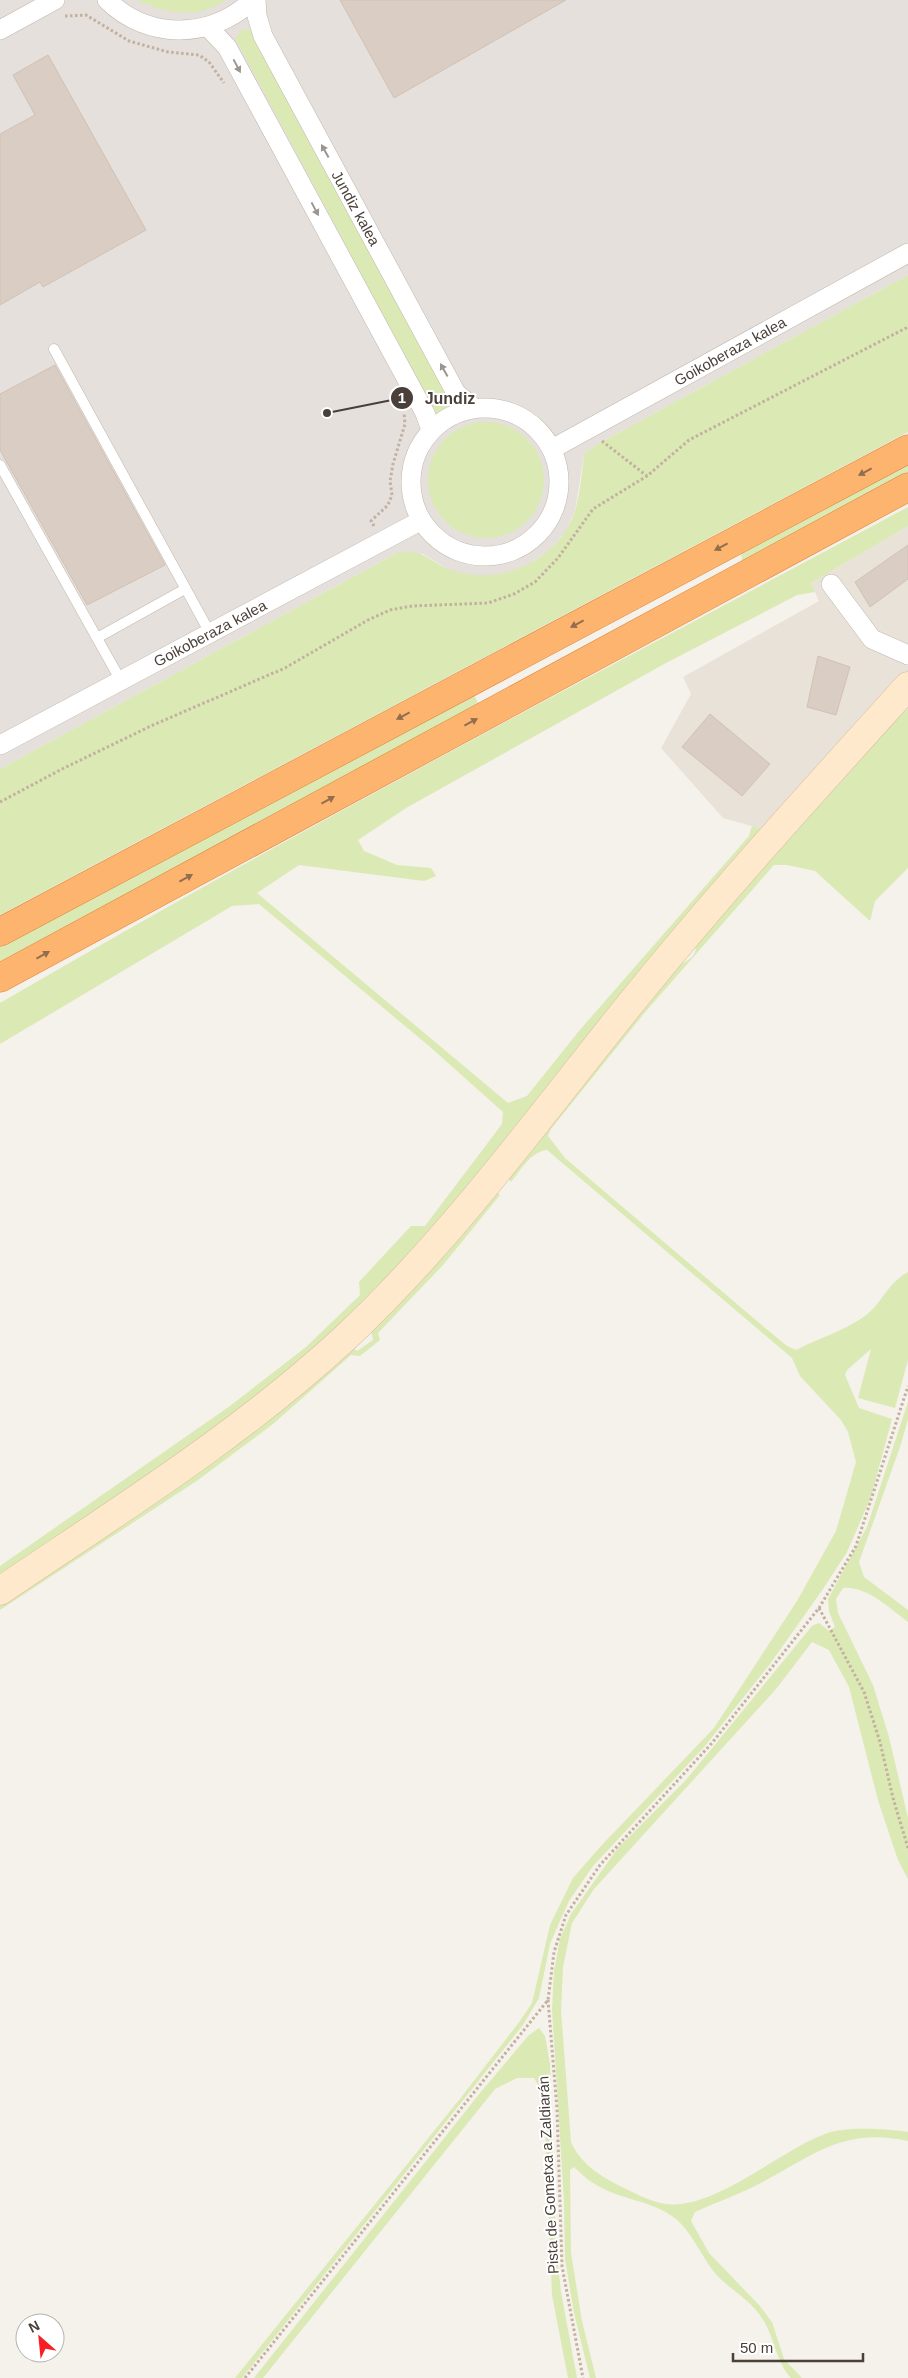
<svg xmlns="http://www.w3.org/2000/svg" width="908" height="2378" font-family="Arial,sans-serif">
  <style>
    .residential { fill: #e9e2d9 }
    .industrial { fill: #e5e0dc }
    .green { fill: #dbe9b5 }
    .building { fill: #dacdc3; stroke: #d2c1b4 }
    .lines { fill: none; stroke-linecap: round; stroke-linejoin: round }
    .lane-casing { stroke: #c1b7ad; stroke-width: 11 }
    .street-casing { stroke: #c1b7ad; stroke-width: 20 }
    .secondary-casing { stroke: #d8be9e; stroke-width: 29 }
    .highway-casing { stroke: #de863d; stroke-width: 29 }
    .path { stroke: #c3b09f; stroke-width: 3; stroke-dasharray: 2.5 2.5; stroke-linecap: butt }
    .lane { stroke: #fff; stroke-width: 10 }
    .street { stroke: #fff; stroke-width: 19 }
    .secondary { stroke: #fee9cc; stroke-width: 28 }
    .highway { stroke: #fdb46e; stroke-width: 28 }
    .oneway { fill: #9b9692 }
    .oneway2 { fill: #926e4e }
    .labels { text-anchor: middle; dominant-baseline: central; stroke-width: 4; stroke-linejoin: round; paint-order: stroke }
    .street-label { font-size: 15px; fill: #4a4039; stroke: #fff }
    .leader { fill: none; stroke: #4a4039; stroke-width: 2 }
    .callout-dot { fill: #4a4039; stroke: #fff; stroke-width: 2 }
    .mark-label { font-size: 15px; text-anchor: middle; font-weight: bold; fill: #fff }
    .callout-label { font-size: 16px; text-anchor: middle; font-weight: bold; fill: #4a4039; stroke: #fff; stroke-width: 4; stroke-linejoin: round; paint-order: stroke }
  </style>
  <rect width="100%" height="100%" fill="#f5f1eb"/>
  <path class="residential" d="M908 526V709L896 713 766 830 723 818 661 748 691 694 683 677 819 601 811 583Z"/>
  <path class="industrial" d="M0 0H908V275L596 445 584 454 575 511 566 531 551 549 525 567 497 576 474 577 451 571 423 554 397 553 0 769Z"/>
  <path class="green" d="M137 0H226C197 20 166 14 137 0Z
    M243 29 251 30 453 406 436 414 235 38Z
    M908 275V432L0 915V769L397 553C424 547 431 564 454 571 501 586 559 560 575 511 580 493 582 473 584 454L596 445Z
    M428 480a58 58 0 1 1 116 0a58 58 0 1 1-116 0Z
    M908 462V474L742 562 741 551Z
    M908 507V526L811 583 815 592 797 595 666 663 406 808 358 840 364 851 397 865 431 868 436 876 424 881 299 865 257 893 508 1103 527 1096 579 1031 749 836 752 826 766 830 450 1212 352 1317 245 1409 0 1579V1566L230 1406 306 1347 360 1295 359 1282 411 1226H425L502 1124 503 1112 429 1046 259 904 232 906 0 1044V1003C298 829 604 670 908 507Z
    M474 694 479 706 0 967V945Z
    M908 709V868L875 901 870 921 815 871 787 865H774L646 1011 551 1129 548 1136 565 1158 764 1327 787 1346 796 1350C819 1338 844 1331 865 1316 883 1303 886 1284 908 1272V1360L895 1408 858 1398 871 1349 847 1370 845 1375 859 1408 892 1419 871 1497 847 1552 823 1589 770 1664 705 1746 593 1866 569 1901 559 1923 550 1944 539 1998 523 2025 242 2378H235L463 2095 520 2021 532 2003 550 1925 573 1878 601 1846 714 1728 797 1601 836 1531 856 1462 848 1432 841 1420 800 1376 792 1358 547 1150C530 1152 521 1170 511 1182L504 1173 677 960 683 963C689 960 695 956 696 948L692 943 897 713Z
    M493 1189 500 1195 443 1265 378 1333 380 1340 360 1356 351 1355 273 1424 198 1480 0 1610V1601L352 1348 357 1351 373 1340 370 1326Z
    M908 1402V1419L900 1447 859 1562 864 1577 908 1610V1622C889 1608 867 1586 843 1588L836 1599 838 1613 873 1685 889 1737 908 1818V1879L898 1860 878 1800 849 1687 829 1650 812 1642 776 1689 594 1889 572 1923 563 1967 561 2011 571 2142C580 2163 600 2176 620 2186 635 2193 650 2202 666 2204 715 2210 779 2151 825 2134 847 2126 885 2129 908 2132V2141C842 2127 813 2156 759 2184 738 2195 716 2202 695 2212L691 2221 709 2253 759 2305 772 2322 784 2359 802 2378H791C777 2363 775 2341 765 2323 752 2299 730 2291 714 2272 701 2255 692 2233 676 2219 653 2200 619 2200 595 2184 587 2180 581 2173 574 2167L570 2170 571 2253 582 2321 596 2378H590L574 2313 565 2259 564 2201 552 2009 554 1971 560 1939 571 1914 618 1848 686 1780 812 1626 819 1623 829 1631 835 1627 829 1611 828 1599 867 1527Z
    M539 2028 545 2036 550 2064 556 2247 561 2292 577 2378H568L552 2295 544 2095 534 2078H517L495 2089 263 2378H254L480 2093 528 2036Z"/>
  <path class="building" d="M340 0H566L394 98Z
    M48 55 146 230 43 287 40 282 0 305V134L35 115 13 75Z
    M55 365 165 565 87 605 0 450V394Z
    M908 545V579L870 607 855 582Z
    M818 656 850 667 836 715 807 707Z
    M710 714 770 764 742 796 682 747Z"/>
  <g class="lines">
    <g class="lane-casing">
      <path id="lane" d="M54 349 210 633
        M0 465 121 681
        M97 638 185 589"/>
    </g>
    <g class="street-casing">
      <path id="street" d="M107 0C149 41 211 39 253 0
        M256 0 257 16 263 36 456 393 474 408
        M208 27 227 47 425 413 431 430
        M0 30 55 0
        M411 482a74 74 0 1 1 148 0a74 74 0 1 1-148 0Z
        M552 449 908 253
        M831 584 872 639 908 655
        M0 745 420 521"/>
    </g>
    <g class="secondary-casing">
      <path id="secondary" d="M0 1591C118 1511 240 1435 345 1338 452 1238 539 1117 631 1003 719 894 814 790 908 686"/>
    </g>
    <g class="highway-casing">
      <path id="highway" d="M0 932 908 449
        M0 978 908 487"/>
    </g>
    <path class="path" d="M65 16 86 15 129 41 168 52 199 55 209 62 224 83
      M602 441 647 476
      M374 526 371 521 388 505 392 495 390 481 393 464 405 424 404 413
      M0 802 62 769 153 725 285 668 368 620 390 610 412 606 488 603 514 594 535 582 558 558 593 509 647 476 689 440 908 327
      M819 1608 864 1692 880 1742 893 1798 908 1848
      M548 2000 557 2109 562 2266 583 2378
      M245 2378 548 2000 554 1952 566 1915 600 1865 712 1743 819 1608 856 1546 908 1386"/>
    <use href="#lane" class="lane"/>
    <use href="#street" class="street"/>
    <use href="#secondary" class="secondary"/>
    <use href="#highway" class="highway"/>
  </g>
  <defs><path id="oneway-solid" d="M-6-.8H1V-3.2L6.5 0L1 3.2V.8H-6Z" transform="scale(1.25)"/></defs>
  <g class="oneway">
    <use href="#oneway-solid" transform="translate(237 66) rotate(62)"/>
    <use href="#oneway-solid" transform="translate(325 151) rotate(-119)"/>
    <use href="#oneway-solid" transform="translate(315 209) rotate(62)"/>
    <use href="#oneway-solid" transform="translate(444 370) rotate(-119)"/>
  </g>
  <g class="oneway2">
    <use href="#oneway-solid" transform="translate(865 472) rotate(152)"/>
    <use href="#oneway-solid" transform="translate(721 547) rotate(152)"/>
    <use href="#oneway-solid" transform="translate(577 624) rotate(152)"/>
    <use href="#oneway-solid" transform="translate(403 716) rotate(152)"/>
    <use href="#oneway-solid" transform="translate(471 722) rotate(-28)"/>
    <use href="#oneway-solid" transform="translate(328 800) rotate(-29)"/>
    <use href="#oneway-solid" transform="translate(186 878) rotate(-29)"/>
    <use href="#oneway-solid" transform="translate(43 955) rotate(-29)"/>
  </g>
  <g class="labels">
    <g class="street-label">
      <text transform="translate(356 208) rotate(61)">Jundiz kalea</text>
      <text transform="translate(730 351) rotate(-29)">Goikoberaza kalea</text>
      <text transform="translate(210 633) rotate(-28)">Goikoberaza kalea</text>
      <text transform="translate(548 2175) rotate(-93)">Pista de Gometxa a Zaldiarán</text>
    </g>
  </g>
  <path class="leader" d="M327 413L402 398"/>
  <g class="callout-dot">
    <circle cx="327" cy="413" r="5"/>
    <circle cx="402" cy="398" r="12"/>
  </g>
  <g class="mark-label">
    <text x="402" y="403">1</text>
  </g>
  <g class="callout-label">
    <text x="450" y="404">Jundiz</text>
  </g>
  <g transform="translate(40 2338) rotate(333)"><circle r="24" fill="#ffffff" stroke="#b7b3b0"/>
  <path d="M0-4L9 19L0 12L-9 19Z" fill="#f91e24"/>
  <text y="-8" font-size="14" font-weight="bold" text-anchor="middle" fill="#4a4039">N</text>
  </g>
  <path d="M733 2353v8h130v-8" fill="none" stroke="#4a4039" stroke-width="2.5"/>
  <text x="740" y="2353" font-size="15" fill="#4a4039" stroke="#ffffff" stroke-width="4" paint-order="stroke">50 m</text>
</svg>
